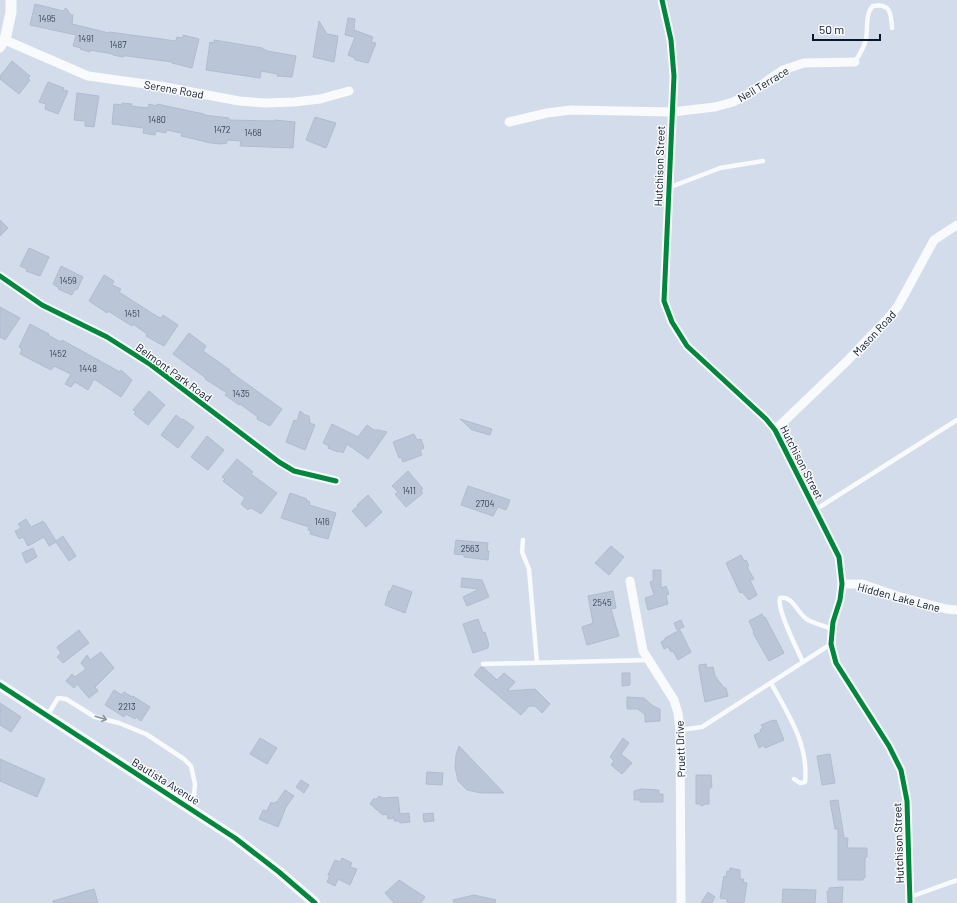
<svg xmlns="http://www.w3.org/2000/svg" width="957" height="903" font-family="Barlow,sans-serif">
  <style>
    .building { fill: #bac6d7; stroke: #b0bccd }
    .lines { fill: none; stroke-linecap: round; stroke-linejoin: round }
    .service { stroke: #f8fafc; stroke-width: 4.5 }
    .minor { stroke: #f8fafc; stroke-width: 9 }
    .tertiary { stroke: #f8fafc; stroke-width: 11 }
    .cycleway-casing { stroke: #fafafa; stroke-width: 8 }
    .cycleway { stroke: #00873e; stroke-width: 5 }
    .oneway { stroke: #8c949e }
    .labels { text-anchor: middle; dominant-baseline: central; stroke-width: 3; stroke-linejoin: round; paint-order: stroke }
    .number-label { font-size: 9px; fill: #364458 }
    .street-label { font-size: 11px; fill: #08172c; stroke: #fafafa }
  </style>
  <rect width="100%" height="100%" fill="#d3dcea"/>
  <path class="building" d="M35 4 63 11 66 8 71 15H73L72 24 109 33V32L176 41 177 37 183 38V35L199 39 192 68 172 63V62L127 56H123V57L113 55V54L90 50V52L80 49 81 48 73 46 76 35 30 25Z
    M348 18 355 19 354 30 373 37 371 42 376 43 368 63 355 60V58L348 55 355 37 345 35Z
    M319 21 327 34 338 36 334 62 313 57Z
    M214 40 262 48 267 51 296 56 292 77 277 76 278 74 261 71 260 78 206 70 210 42 214 43Z
    M12 61 30 76 28 78 30 80 19 94 0 79V76Z
    M48 82 64 88 63 90 68 91 58 114 45 109 46 104 39 102Z
    M77 93 99 96 94 127 85 126V121L74 120Z
    M122 103 132 104 131 106 148 108 149 104 157 106V104L204 114V115L229 118V120L274 121V120L295 122 293 148 240 146 241 141 227 140V143L221 144 211 143 181 136 182 133 166 130V133L156 131 155 135 143 133 144 128 112 124 114 104 122 105Z
    M315 117 336 123 326 148 306 140Z
    M0 220 8 228 0 236Z
    M29 248 49 257 40 276 26 271 27 269 20 266Z
    M61 266 83 277 77 290 75 289 72 295 58 289 59 288 53 284Z
    M104 275 114 281 112 285 121 289 119 292 158 317 161 318 163 315 178 325 164 346 146 336 147 334 133 324 132 326 108 311 107 313 89 301Z
    M0 307 20 318 5 340 0 337Z
    M30 324 43 331 49 334 48 335 61 342 62 340 120 372 121 370 132 380 121 397 94 379 88 390 75 382 71 387 65 384 71 374 54 366 51 370 20 354 22 349 19 347Z
    M189 333 206 346 203 351 230 370 229 371 282 409 270 426 257 419 258 417 240 404 239 405 225 395 227 393 205 379 206 378 173 354Z
    M149 391 165 405 148 425 134 414 136 412 133 410Z
    M300 411 305 415 309 416 310 423 315 425 305 450 286 442 294 420 297 421Z
    M176 415 182 420 183 419 194 427 178 448 161 435Z
    M460 419 492 429 490 435 472 430Z
    M332 424 358 437 367 425 374 430H378L387 432 368 459 347 444 343 453 339 451 338 452 328 448 329 446 323 443Z
    M414 434 417 440 421 439 424 448 420 450 422 455 403 462 401 457 399 458 393 442Z
    M207 436 224 450 208 470 191 457Z
    M237 459 253 472 251 474 277 493 261 514 253 509 250 508 248 510 241 504 245 498 223 481 225 479 222 477Z
    M408 471 423 489 421 491 423 493 406 507 395 494 398 492 392 486Z
    M468 486 510 500 506 510 498 507 493 516 461 505Z
    M290 493 307 499 306 500 310 502 309 505 336 513 328 539 310 534 311 531 308 530 309 527 281 518Z
    M368 495 382 512 366 527 352 511 358 506 357 505Z
    M26 519 31 527 43 521 44 523H45L56 541 63 536 76 556 69 561 56 542 49 546 44 537 28 546 23 537 19 539 15 531 21 528 18 524Z
    M456 540 488 543 487 551H489L488 560 464 557V555L454 554Z
    M611 546 624 557 609 575 595 563Z
    M33 548 37 557 26 563 22 553Z
    M741 555 744 561 746 560 749 566 747 567 754 579 750 580 757 595 749 600 742 592 740 593 726 563Z
    M653 570H661V588L666 586 669 594 666 595 668 604 648 610 645 598 654 595 650 582 653 581Z
    M462 578 482 580 489 597 467 606 463 597 479 589 461 587Z
    M393 585 412 592 405 613 385 605 389 591 390 592Z
    M613 591 616 608 611 609 619 636 587 645 582 627 593 623 588 596Z
    M762 614 764 618 765 617 784 653 769 661 753 633 754 632 749 621Z
    M478 619 483 633 485 632 489 645 488 646V648L473 653 463 624Z
    M681 620 684 627 677 630 674 623Z
    M79 630 89 643 63 663 57 657 61 653 57 647Z
    M680 630 691 652 678 660 673 651 671 652 668 647 664 649 661 642 665 640V638Z
    M101 652 114 668 95 687 98 691 89 698 77 684 74 688 66 681 72 674 75 677 86 669 81 663 87 655 90 660Z
    M706 664 707 668 713 667 715 676 724 688H726L728 696 705 702 699 669V665Z
    M481 667 484 668 497 680 504 673 515 682 507 691 535 689 550 704 542 713 535 706H529L521 715 474 675Z
    M622 673H630V685L622 686Z
    M114 690 122 695 124 692 132 697 133 696 150 707 141 721 136 717 135 719 126 714 124 717 105 705Z
    M627 697 644 698 653 706 660 709V721L645 722V715L638 709H627Z
    M0 703 21 717 11 732 0 725Z
    M773 720V721L776 720 784 740 765 748 764 745 759 748 754 735 761 732 760 730 763 728 761 725Z
    M260 738 277 748 267 764 250 754Z
    M623 738 629 743 621 754 632 763 622 774 611 765 614 761 610 757Z
    M459 746 504 793H481L467 790 458 781 455 767 456 755Z
    M830 754 835 783 822 785 817 756Z
    M0 759 45 779 37 797 0 781Z
    M427 772 443 773 442 785 426 784Z
    M696 775H711L712 787 709 789V804H705L702 806 699 804H696Z
    M301 780 309 785 304 793 296 787Z
    M641 789 659 790V794H663V802H640V800H634V791Z
    M285 790 294 796 286 807 278 827 259 819 263 810 267 811 271 802 275 804V802H277Z
    M379 796 383 798 398 797 400 814 409 813 410 822 400 823 399 821H394V818L388 819 387 814 383 815 370 804 374 798 376 800Z
    M838 800 844 838H848L847 848H867V857H865V878H863V880H838V829H835L830 801Z
    M433 813 434 821 424 822 423 814Z
    M342 858 352 863 350 867 357 869 350 885 338 879 335 886 327 882 330 875H328L335 860 340 862Z
    M730 868 740 870V879H744L743 882 747 883 744 903H727V899L720 898 724 876 726 877 727 871H730Z
    M399 880 425 897 421 903H394L385 893Z
    M843 887 842 903H828L827 891H829V888Z
    M94 889 98 903H53V901Z
    M783 889 816 890 815 903H782Z
    M708 892 715 897 712 903H701Z
    M474 895 496 900 495 903H454L453 900Z"/>
  <g class="lines">
    <path class="service" d="M855 62C859 55 864 48 866 39 868 29 865 13 873 6 891 3 891 14 892 28
      M668 188 720 168 763 161
      M815 510 957 420
      M523 540 522 552 529 569 537 663
      M803 662C798 651 776 608 780 598 793 595 798 615 808 620 816 624 825 626 832 629
      M483 664 648 660
      M771 683C788 714 809 745 805 782L800 783 794 779
      M47 716 58 698 66 699 95 717 119 723 146 734 184 759 191 766 195 784 194 795 189 807
      M680 730 702 727 831 644
      M910 897 957 880"/>
    <path class="minor" d="M662 0 671 40 674 76 664 301 672 322 687 346 766 419 775 430 839 557 842 584 840 600 833 622 831 644 836 663 889 746 901 770 907 801 910 903
      M0 48 5 40 88 76 160 86 239 101 265 103 294 102 320 99 349 91
      M509 122 547 113 571 110 672 112 715 107 733 102 747 95 783 70 804 63 855 62
      M0 276 42 305 107 337 151 365 279 462 294 471 336 481
      M775 430 847 361 889 317 898 306 934 240 957 225
      M630 581 643 651 674 700 678 713 680 730 681 903
      M842 584H862L897 596 946 609 957 610"/>
    <path class="tertiary" d="M5 40 11 12V0
      M0 685 235 838 279 872 315 903"/>
    <g class="cycleway-casing">
      <path id="cycleway" d="M662 0 671 40 674 76 664 301 672 322 687 346 766 419 775 430 839 557 842 584 840 600 833 622 831 644 836 663 889 746 901 770 907 801 910 903
        M0 276 42 305 107 337 151 365 279 462 294 471 336 481
        M0 685 235 838 279 872 315 903"/>
    </g>
    <use href="#cycleway" class="cycleway"/>
  </g>
  <defs><path id="oneway-shaft" d="M-6 0H5M1.5-3L5.5 0L1.5 3" fill="none" stroke-width="1.6" stroke-linecap="round" stroke-linejoin="round"/></defs>
  <use class="oneway" href="#oneway-shaft" transform="translate(101 718) rotate(16)"/>
  <g class="labels">
    <g class="number-label">
      <text x="47" y="18">1495</text>
      <text x="86" y="38">1491</text>
      <text x="118" y="44">1487</text>
      <text x="157" y="119">1480</text>
      <text x="222" y="129">1472</text>
      <text x="253" y="132">1468</text>
      <text x="68" y="280">1459</text>
      <text x="132" y="313">1451</text>
      <text x="58" y="353">1452</text>
      <text x="88" y="368">1448</text>
      <text x="241" y="393">1435</text>
      <text x="409" y="490">1411</text>
      <text x="485" y="503">2704</text>
      <text x="322" y="521">1416</text>
      <text x="470" y="548">2563</text>
      <text x="602" y="602">2545</text>
      <text x="127" y="706">2213</text>
    </g>
    <g class="street-label">
      <text transform="translate(763 84) rotate(-31)">Neil Terrace</text>
      <text transform="translate(174 89) rotate(10)">Serene Road</text>
      <text transform="translate(659 166) rotate(-88)">Hutchison Street</text>
      <text transform="translate(874 333) rotate(-47)">Mason Road</text>
      <text transform="translate(174 372) rotate(36)">Belmont Park Road</text>
      <text transform="translate(802 462) rotate(63)">Hutchison Street</text>
      <text transform="translate(899 597) rotate(15)">Hidden Lake Lane</text>
      <text transform="translate(680 749) rotate(-92)">Pruett Drive</text>
      <text transform="translate(166 781) rotate(32)">Bautista Avenue</text>
      <text transform="translate(898 843) rotate(-92)">Hutchison Street</text>
    </g>
  </g>
  <path d="M813 34v6h67v-6" fill="none" stroke="#08172c" stroke-width="2"/>
  <text x="819" y="34" font-size="12" fill="#08172c" stroke="#fafafa" stroke-width="3" paint-order="stroke">50 m</text>
</svg>
